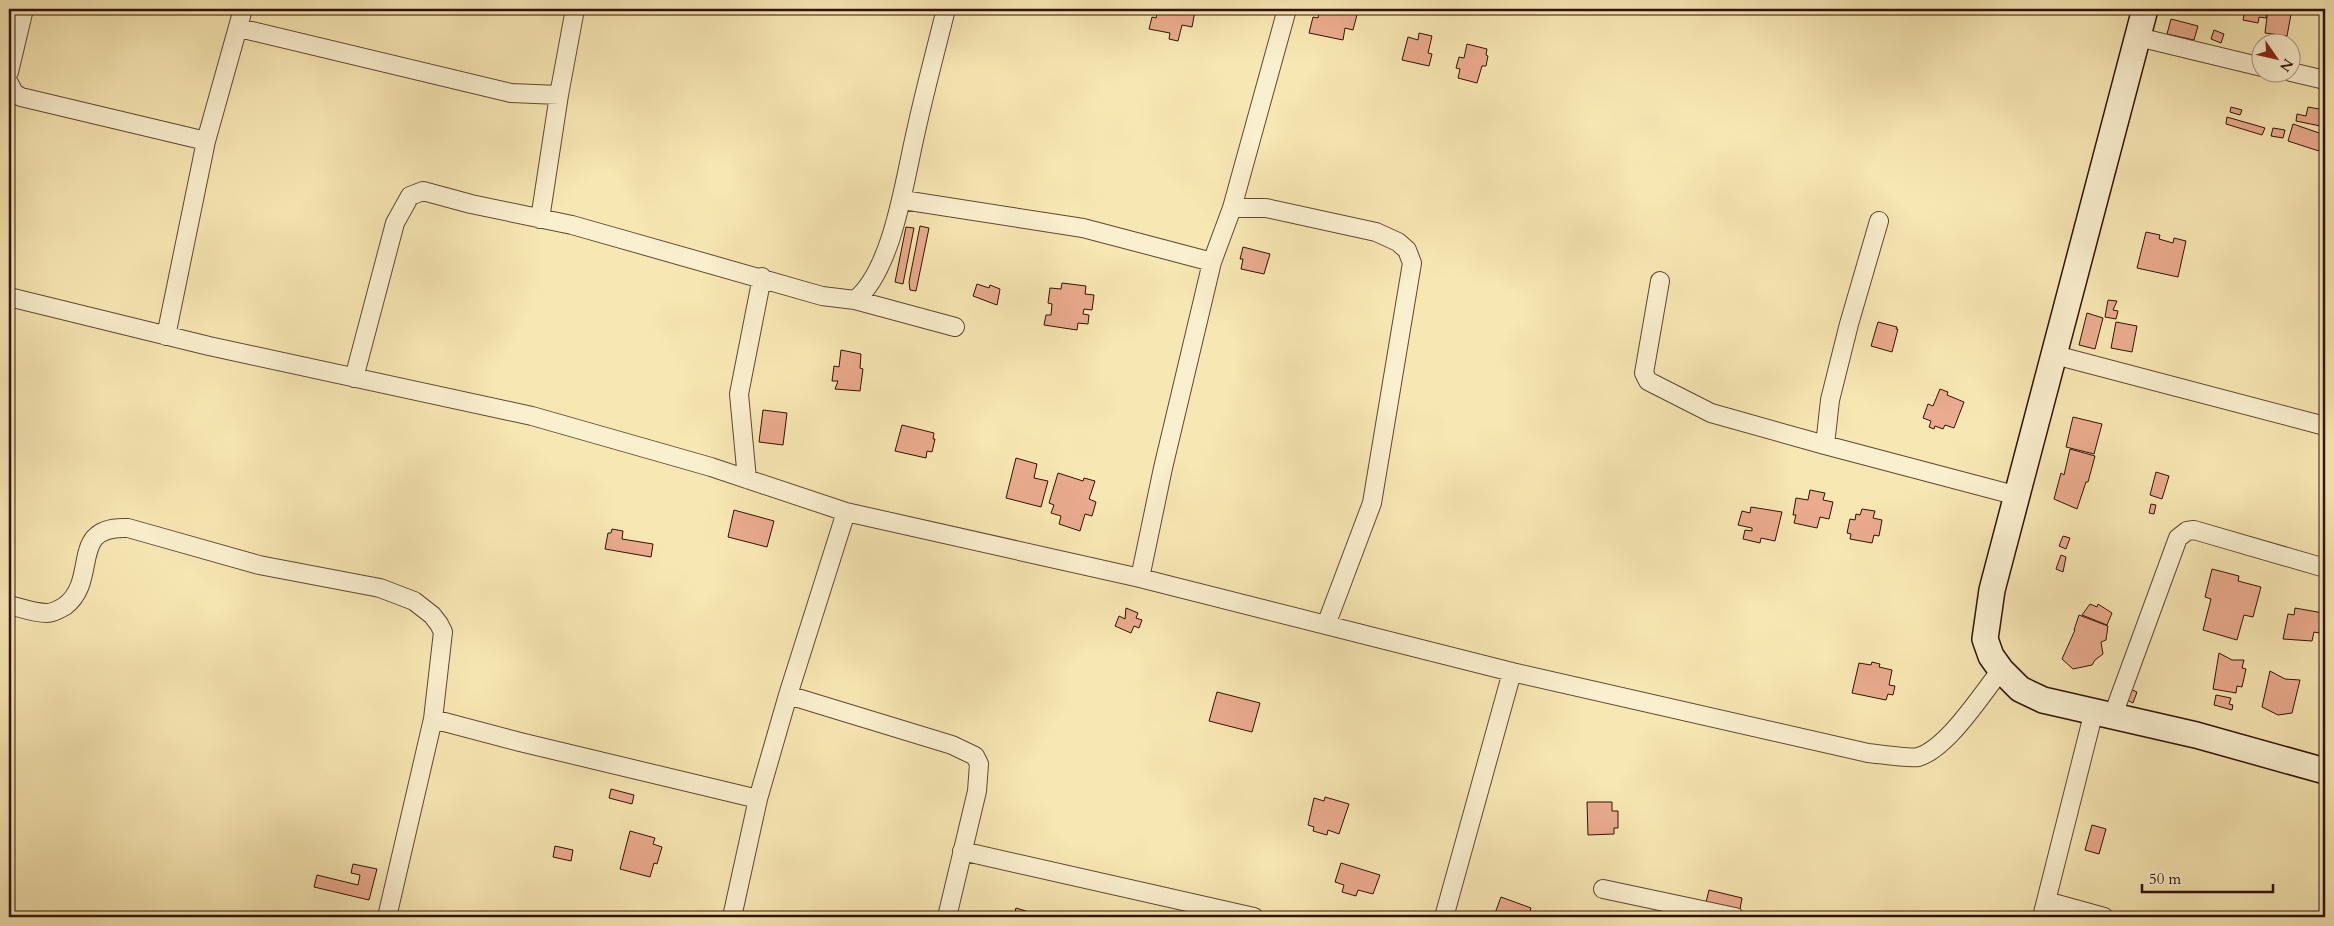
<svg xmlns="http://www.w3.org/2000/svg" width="2334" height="926" font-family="Cardo,serif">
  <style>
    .building { fill: #eaab8e; stroke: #2f1205 }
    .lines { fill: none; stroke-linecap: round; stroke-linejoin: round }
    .street-casing { stroke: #614730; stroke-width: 20 }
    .secondary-casing { stroke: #2f1205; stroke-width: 28 }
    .street { stroke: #faefce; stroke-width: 18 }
    .secondary { stroke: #faefce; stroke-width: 25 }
  </style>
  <rect width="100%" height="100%" fill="#f7e7b3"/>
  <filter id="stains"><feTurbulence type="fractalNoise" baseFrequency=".004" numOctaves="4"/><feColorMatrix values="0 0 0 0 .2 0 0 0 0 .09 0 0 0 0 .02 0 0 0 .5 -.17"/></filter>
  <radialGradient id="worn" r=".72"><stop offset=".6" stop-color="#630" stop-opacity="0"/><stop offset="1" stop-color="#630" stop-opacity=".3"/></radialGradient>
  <path class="building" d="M1158 9 1195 11 1192 27 1182 25 1178 41 1169 39 1170 33 1149 29 1152 17 1156 18Z
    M1325 9 1358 11 1353 30 1345 28 1343 40 1309 33 1313 17 1318 18 1319 12 1324 13Z
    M2245 9H2267L2266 18 2259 17 2258 23 2243 20Z
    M2268 9H2292L2287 36 2265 33Z
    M2171 19 2198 26 2194 40 2167 34Z
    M2214 30 2224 34 2221 43 2211 39Z
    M1419 33 1432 36 1428 53 1432 54 1429 66 1402 60 1408 37 1418 40Z
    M1467 44 1487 49 1486 55 1488 56 1486 66H1482L1477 83 1458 78 1460 69 1456 68 1459 57 1464 58Z
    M2231 107 2242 110 2240 115 2230 112Z
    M2308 107 2325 110V127L2296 121 2297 114 2306 116Z
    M2227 117 2265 128 2262 135 2226 124Z
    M2293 124 2325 135 2319 151 2288 141Z
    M2273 128 2285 130 2283 138 2271 136Z
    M920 226 929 228 916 291 910 290 909 282Z
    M906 227 914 228 903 284 895 282Z
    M2146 232 2160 235 2159 239 2173 243 2174 238 2186 241 2178 277 2137 268Z
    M1243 247 1270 254 1264 274 1241 269 1243 259H1240Z
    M1062 283 1086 286 1085 294 1094 295 1092 310 1084 309 1083 314 1089 315 1088 324 1078 323 1077 330 1044 325 1046 315H1051L1052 304 1048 303 1050 288 1061 289Z
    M977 284 989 288 990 285 1000 289 997 305 973 296Z
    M2108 300 2117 301 2113 310 2118 311 2116 319 2105 317Z
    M2087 313 2103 318 2095 349 2079 345Z
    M1878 322 1897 327 1896 329H1898L1892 352 1871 346Z
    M2116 322 2137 326 2132 352 2111 348Z
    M841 350 861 354 860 368 863 369 860 391 835 389 838 381H832L834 366 839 367Z
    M1940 389 1948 392 1947 395 1964 402 1954 428 1945 425 1943 429 1935 426 1934 429 1929 427 1931 421 1923 418 1928 404 1933 406Z
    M763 410 787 413 783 445 759 442Z
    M2073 417 2102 424 2094 454 2066 447Z
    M902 425 934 433 933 439H935L932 452 927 451 926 458 895 451Z
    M2070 449 2095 456 2088 482H2086L2077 509 2054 499 2061 473 2064 475Z
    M1016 458 1037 464 1034 478 1048 481 1041 507 1006 498Z
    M2156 472 2169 476 2162 499 2150 495Z
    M1058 473 1083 481 1084 478 1095 481 1089 499 1096 502 1092 516 1085 514 1080 531 1059 524 1061 516 1051 513 1054 505 1049 503Z
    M1810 490 1825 493 1823 500 1833 502 1829 519 1820 517 1817 528 1794 523 1796 515H1793L1796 498 1808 500Z
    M2151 504 2156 505 2154 514 2149 513Z
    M1751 507 1782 512 1775 541 1761 538 1760 543 1743 539 1745 530 1752 531V528L1738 525 1742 511 1750 513Z
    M1862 509 1875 511 1873 518 1882 520 1879 536 1874 535 1872 543 1850 539 1851 534 1847 533 1850 519 1855 520 1856 514 1860 515Z
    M734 510 774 521 767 547 728 537Z
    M612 529 623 531 622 539 653 544 651 557 605 549 608 533H611Z
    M2063 536 2070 538 2066 549 2059 546Z
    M2061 555 2066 557 2063 572 2056 569Z
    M2212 569 2239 576 2238 581 2261 587 2253 617 2244 615 2237 640 2203 630 2211 599 2205 597Z
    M2090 604 2097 607 2098 604 2112 613 2107 625 2082 615Z
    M1126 608 1138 613 1136 618 1142 620 1139 628 1134 626 1131 633 1115 626 1119 616 1125 619Z
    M2295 608 2323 613 2319 633 2314 632 2312 641 2283 639 2288 614 2294 615Z
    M2079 615 2108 626 2106 640 2101 642 2103 654 2095 660 2092 665 2073 669 2062 659 2075 630H2074Z
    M2219 653 2232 660H2244L2242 668 2246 669 2242 687 2237 686 2236 693 2213 689Z
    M1872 662 1880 664 1879 667 1892 670 1889 685 1895 686 1893 695 1888 694 1886 700 1852 693 1859 663 1871 665Z
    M2270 671 2285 679 2300 680 2292 713 2278 715 2262 707Z
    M2128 688 2137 692 2133 703 2127 700Z
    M1217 692 1260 703 1252 732 1209 721Z
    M2216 695 2231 698 2229 704 2233 705 2232 710 2214 705Z
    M611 789 634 795 632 804 609 798Z
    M1325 797 1349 804 1339 834 1328 830 1327 835 1313 831 1314 827 1308 825 1314 798 1324 801Z
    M1587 802H1612V811H1618V828H1614V834L1588 835Z
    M2092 825 2106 829 2099 854 2085 850Z
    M630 831 655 838 653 844 662 847 657 864 654 863 650 877 620 869Z
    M555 846 573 850 571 861 553 857Z
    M1341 863 1380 875 1373 894 1358 890 1356 896 1342 892 1344 885 1335 882Z
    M353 864 377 869 369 900 314 887 317 875 358 885 360 875 351 873Z
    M1709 890 1742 898 1739 915 1705 907Z
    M1501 897 1531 908 1528 917H1488L1489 914 1494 916Z
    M1016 908 1042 916 1041 917H1013Z"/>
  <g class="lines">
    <g class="street-casing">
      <path id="street" d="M239 28 511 93 559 95
        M2138 37 2262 67
        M9 72 24 9
        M2291 72 2325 80
        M9 83 14 93 21 97 206 141
        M903 200 1083 228 1212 262
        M1232 208H1266L1376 232 1398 242 1407 250 1412 263 1372 503 1326 625
        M540 219 559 95 575 9
        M1879 221 1849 324 1830 400 1825 445 2018 496
        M1660 281 1644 373 1648 381 1711 413 1825 445
        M9 297 209 346 532 416 711 467 846 512 1140 578 1512 672 1868 753C1879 754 1910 759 1918 757 1947 749 1982 694 2001 670
        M855 300C893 270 905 177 916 131 925 90 936 49 946 9
        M166 336 206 141 243 9
        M2055 355 2325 426
        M354 378 395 223 410 196 423 191 471 204 572 225 822 296 855 300 955 327
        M747 479 739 394 762 277
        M1140 578 1163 468 1212 262 1232 208 1287 9
        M9 605C21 608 35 613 47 613 53 613 60 609 65 606 100 579 67 525 128 528L259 565 380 588 414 601 432 615 439 624 443 632 433 719 387 917
        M788 695 952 745 975 756 979 764 977 791 947 917
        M2113 715 2178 538 2187 531 2194 530 2325 568
        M433 719 520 742 758 799
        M962 851 1254 917
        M1603 889 1735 917
        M2046 901 2104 917
        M732 917 758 799 788 695 846 512
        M1444 917 1512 672
        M2042 917 2094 711"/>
    </g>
    <g class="secondary-casing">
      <path id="secondary" d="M2145 9 1992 590 1985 639 1991 656 2001 670 2020 689 2043 700 2196 735 2325 771"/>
    </g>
    <use href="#street" class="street"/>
    <use href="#secondary" class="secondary"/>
  </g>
  <rect width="2334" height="926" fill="none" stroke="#f7e7b3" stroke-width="30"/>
  <rect x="10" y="10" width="2314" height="906" fill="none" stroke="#2f1205" stroke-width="2.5"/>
  <rect x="15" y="15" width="2304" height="896" fill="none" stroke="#2f1205"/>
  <g transform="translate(2276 58) rotate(124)"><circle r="24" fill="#faefce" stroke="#a9977e"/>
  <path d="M0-4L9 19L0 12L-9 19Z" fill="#8f2418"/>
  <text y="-8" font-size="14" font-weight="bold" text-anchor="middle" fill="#2f1205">N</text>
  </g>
  <path d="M2142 884v8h131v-8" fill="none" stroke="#2f1205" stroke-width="2.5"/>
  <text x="2149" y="884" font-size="15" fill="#2f1205" stroke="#faefce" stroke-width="4" paint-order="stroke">50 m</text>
  <rect width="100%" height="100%" filter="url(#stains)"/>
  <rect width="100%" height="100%" fill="url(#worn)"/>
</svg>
